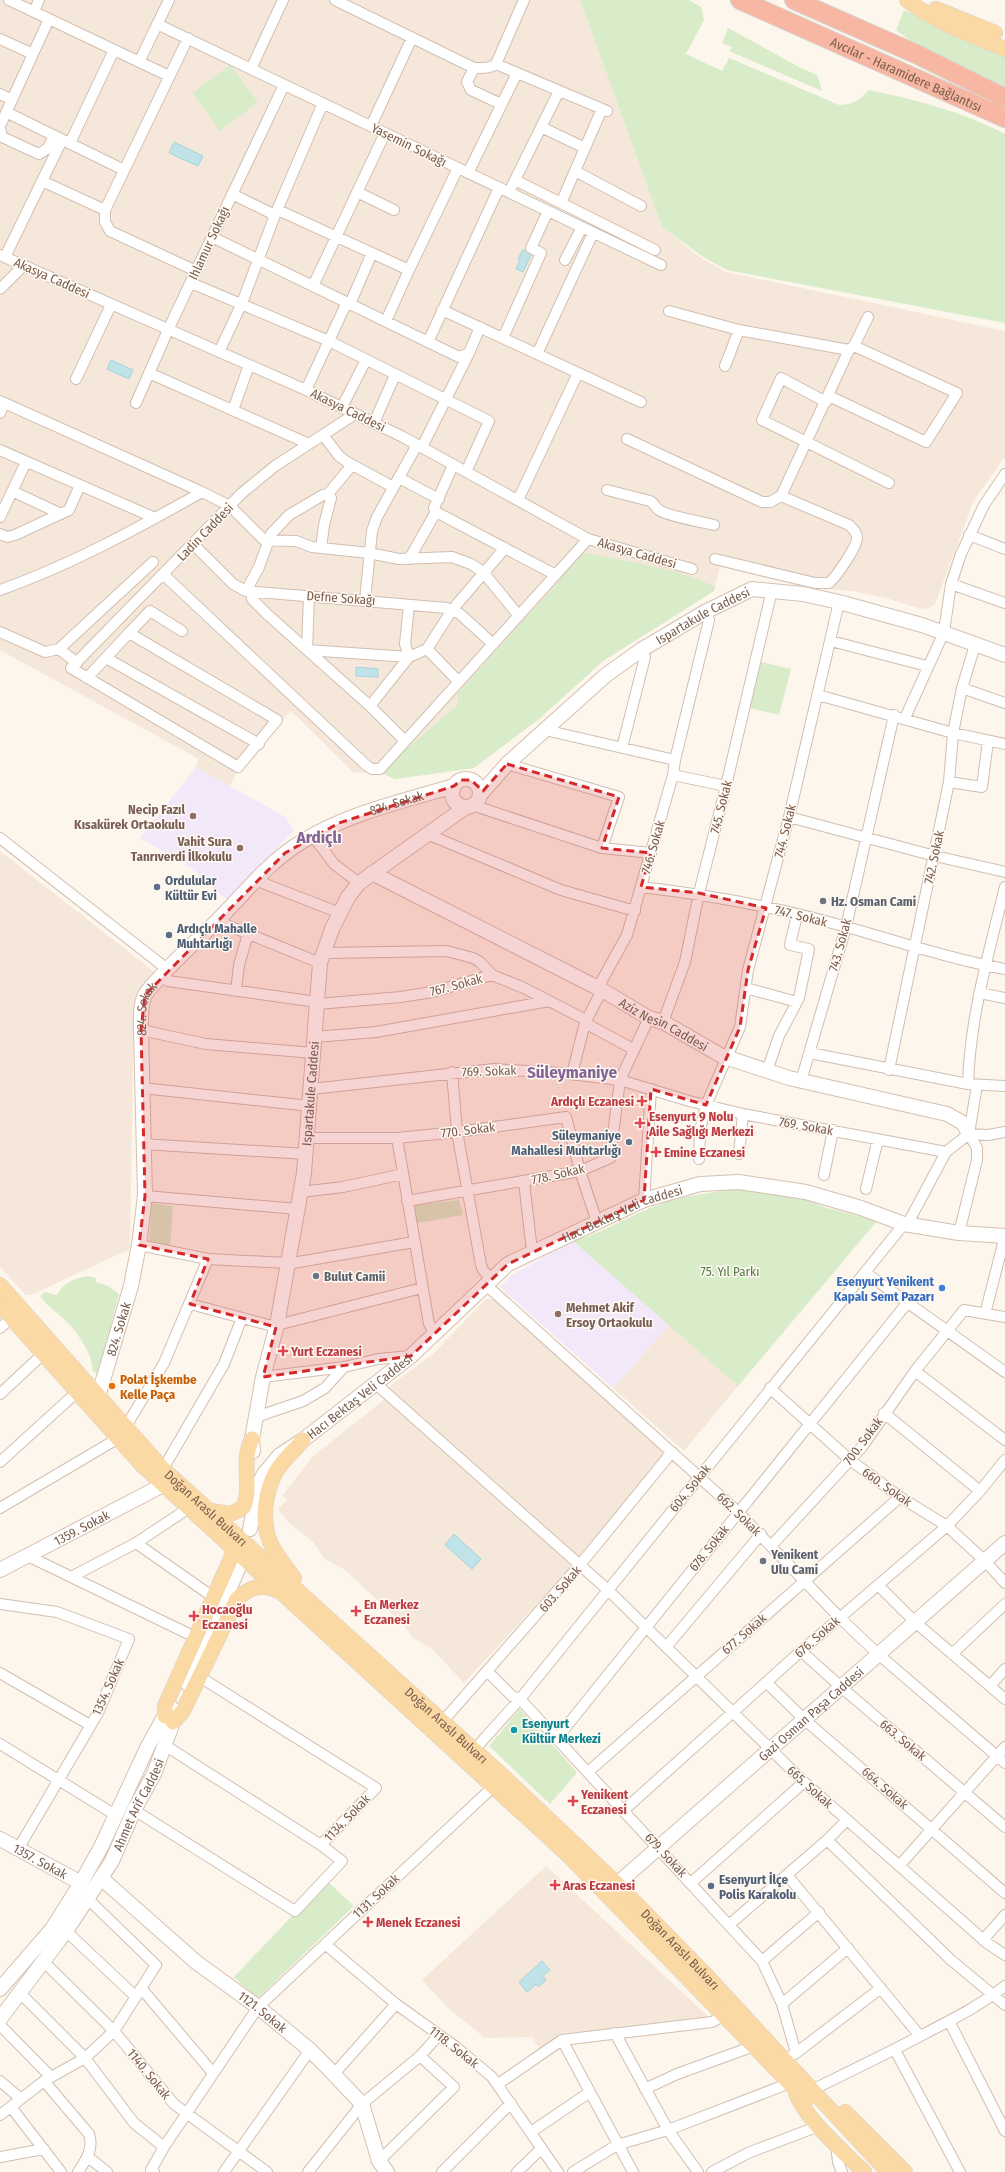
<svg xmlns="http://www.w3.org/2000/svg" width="1005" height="2172" font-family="'Fira Sans Condensed',sans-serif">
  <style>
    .residential { fill: #f5e8da }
    .education { fill: #f3e8fa }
    .green { fill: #d8ecc9 }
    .water { fill: #bfe3e8; stroke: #a5d3da }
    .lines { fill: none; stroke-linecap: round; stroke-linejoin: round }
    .street-casing { stroke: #d1beb0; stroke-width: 12 }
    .secondary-casing { stroke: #d6c0b0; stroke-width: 16 }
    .primary-casing { stroke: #dad1cd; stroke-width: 16 }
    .highway-casing { stroke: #dad1cd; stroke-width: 20 }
    .street { stroke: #fff; stroke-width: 10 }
    .secondary { stroke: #fff; stroke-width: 14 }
    .primary { stroke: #fbd9a5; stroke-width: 15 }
    .highway { stroke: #f7b7a3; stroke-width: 18 }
    .marked { fill: #d62828; fill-opacity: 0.2; stroke: #d62828; stroke-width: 3; stroke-dasharray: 8 5; stroke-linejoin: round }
    .education-dot { fill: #8d6e63; stroke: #fffaf3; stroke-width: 1.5 }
    .service-dot { fill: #5c6f8a; stroke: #fffaf3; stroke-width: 1.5 }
    .worship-dot { fill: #6b7280; stroke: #fffaf3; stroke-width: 1.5 }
    .health-dot { fill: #e0444e; stroke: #fffaf3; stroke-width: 1.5 }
    .shop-dot { fill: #3f7fe0; stroke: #fffaf3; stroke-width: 1.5 }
    .food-dot { fill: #e8710a; stroke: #fffaf3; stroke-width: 1.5 }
    .culture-dot { fill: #0f9aa8; stroke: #fffaf3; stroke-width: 1.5 }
    .labels { text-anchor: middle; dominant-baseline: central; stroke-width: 3; stroke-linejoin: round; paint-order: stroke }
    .street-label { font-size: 13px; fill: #7a5c4d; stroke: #fffaf3 }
    .education-label { font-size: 13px; font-weight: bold; fill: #785e54; stroke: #fffaf3; text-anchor: end }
    .service-label { font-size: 13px; font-weight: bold; fill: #4e5e75; stroke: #fffaf3; text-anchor: start }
    .worship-label { font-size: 13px; font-weight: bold; fill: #5b616d; stroke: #fffaf3; text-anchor: start }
    .health-label { font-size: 13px; font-weight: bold; fill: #be3a42; stroke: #fffaf3; text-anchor: start }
    .park-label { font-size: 13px; fill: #537a41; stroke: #fffaf3 }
    .shop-label { font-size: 13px; font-weight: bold; fill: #366cbe; stroke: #fffaf3; text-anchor: end }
    .food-label { font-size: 13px; font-weight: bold; fill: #c56008; stroke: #fffaf3; text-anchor: start }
    .culture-label { font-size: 13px; font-weight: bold; fill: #0d838f; stroke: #fffaf3; text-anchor: start }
    .district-label { font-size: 17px; font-weight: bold; fill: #846695; stroke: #fffaf3 }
  </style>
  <rect width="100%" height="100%" fill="#fdf6ec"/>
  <path class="residential" d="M0 0H580L662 227 701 258 726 272 1005 331V457L974 500 935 604 929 608 921 609 886 598 853 591 809 588 720 567 714 591 603 661 539 719 474 768 395 779 380 772 354 773 291 711 237 772 230 786 196 767 199 759 0 650Z
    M0 851 157 974 134 1009 130 1249 31 1295H26L0 1267Z
    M486 1299H493L509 1311 666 1451 579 1558 574 1560 390 1388 392 1384 433 1354Z
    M669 1325 738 1386 684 1451 613 1388Z
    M385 1399 572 1566 464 1683 432 1649 412 1637 404 1625 345 1570 324 1558 314 1543 288 1522 278 1509 288 1499 282 1496 313 1456Z
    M546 1866 710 2018 561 2034 540 2049 532 2037 485 2038 449 2009 422 1980Z"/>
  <path class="education" d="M196 767 285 817 294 830 228 901 190 867 140 838Z
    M573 1241 669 1325 613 1388 500 1287 512 1275Z"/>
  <path class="green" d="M580 0H689L701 7 704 20 686 54 722 71 729 58 839 105C853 105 860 100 869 90 916 100 961 111 1005 134V323L727 270 703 257 662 227Z
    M904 10 1005 54V87L912 42 896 30Z
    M728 28 799 67 817 75 822 91 729 51 732 47 722 43Z
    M230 65 258 102 220 131 192 93Z
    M586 553C625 561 680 569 715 587L714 591 603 661 539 719 474 768 395 779 380 772 458 704 457 694 561 579C564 567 574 557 586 553Z
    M761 662 791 669 779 715 749 708Z
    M739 1189 804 1198 824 1207 877 1221 738 1386 573 1241C605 1232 632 1214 663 1203 687 1195 714 1192 739 1189Z
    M459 1200 463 1215 418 1223 414 1209 416 1205Z
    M152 1203 173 1206 170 1248 149 1244Z
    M88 1276 96 1278V1282L108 1286 119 1294 98 1375 92 1370C95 1358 76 1330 67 1322 58 1313 47 1306 40 1296L45 1292 57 1295C64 1282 73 1279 88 1276Z
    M520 1709 576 1771V1774L550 1804 489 1746Z
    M326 1880 354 1906 257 1999 234 1977Z"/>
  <path class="water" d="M174 142 203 156 198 166 169 153Z
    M525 250 532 253 523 272 516 269 520 260 518 259 522 251Z
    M111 360 133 370 129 379 107 369Z
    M356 667 378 669V677L356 676Z
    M454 1534 481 1559 472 1569 445 1545Z
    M542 1961 550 1970 543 1976 546 1980 538 1987 536 1984 527 1992 519 1982Z"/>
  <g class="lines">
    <g class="street-casing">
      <path id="street" d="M9 0 169 76
        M335 0 474 68C482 68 490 69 496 64L524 0
        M34 12 39 0
        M157 24 661 265
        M188 38 105 210V222L110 231 196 271
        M0 39 33 54
        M139 62 169 0
        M496 64 607 111
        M474 68 467 82 471 90 501 104
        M251 69 283 0
        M0 94 12 100
        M6 112 124 170
        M0 126 49 19
        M371 126 412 38
        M541 127 585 148
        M0 129 2 137 39 154 48 148 54 136
        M70 143 114 50
        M575 171 641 206
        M468 173 517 73
        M515 180 655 250
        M42 181 105 210
        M512 186 559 91
        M357 192 394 210
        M561 203 602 109
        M278 210 409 270 386 321
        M275 215 323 103
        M212 237 459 357 469 353 480 327
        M0 255 306 390 403 437 588 539 692 569
        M5 257 62 140
        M565 260 582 227
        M409 270 458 168
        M191 283 329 341 489 421 466 472
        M313 286 385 133
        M0 289 23 266
        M350 304 372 253
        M442 310 641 402
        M669 311 739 330 725 366
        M739 330 849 350
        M503 338 541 253 531 248 548 211
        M428 342 499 188
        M219 352 242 303 275 215 232 194
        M537 354 593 233
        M149 373 309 444
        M76 379 111 305
        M306 390 347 302
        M829 396 926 442 957 393 854 346
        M0 401 202 492
        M826 402 781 378 762 420 889 483
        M136 403 168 330 284 85
        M342 407 366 360
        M233 410 249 365
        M0 413 4 403
        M374 423 395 375
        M323 435 339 456 347 462 393 487
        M627 439 762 502H770L781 496 849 350 854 346 868 317
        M422 447 469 353
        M0 450 155 518
        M453 465 434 508 436 512 556 575
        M399 478 439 499
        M607 490 650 501C655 504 655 507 659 510 666 516 703 522 714 525
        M12 491 61 514
        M328 494 352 465
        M518 500 578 373
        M0 517 26 462
        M0 534 7 537 15 535 69 510 80 485
        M969 535 1005 549
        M193 544 233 584 246 591 447 608 460 614 493 644
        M409 559 436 512
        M715 559 815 583H829C836 577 857 547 857 538 857 532 853 529 849 525L781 496
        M164 575 366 765 372 769H380L588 539
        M951 584 1005 603
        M0 590C71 565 136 529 202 492L230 506 264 540 296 541 312 547 369 553 399 559 452 557 471 564 483 572 519 616
        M246 591 259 567 271 534 289 515 323 495 328 494 331 498 324 525 321 548
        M251 591 252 599 268 615 370 706 405 741
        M309 596 307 650 409 657
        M365 600 372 531 377 517 417 445
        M409 605 405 644 409 657
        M182 631 150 611 129 633 277 720 238 767 71 668 242 493 275 466 355 414
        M0 632 45 652 59 649 77 663
        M831 641 927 666
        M59 649 153 562
        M427 649 459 682
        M106 658 259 744
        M87 678 129 633
        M962 688 1005 703
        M818 695 953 733 1005 744
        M370 706 409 657 427 649 452 610 505 548
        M905 718 944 632 951 584 961 554 984 505 1005 474
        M545 730 675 760
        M622 748 645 657 641 650
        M507 764 619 797 602 848
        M673 775 726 786
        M949 782 982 787 988 741
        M472 805 602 848 651 853
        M789 817 935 856 1005 872
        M427 834 561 890 635 911
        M313 836 334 864 359 883
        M0 838 167 969
        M255 880 340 913
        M641 887C711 895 780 908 847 927 899 942 951 959 1005 969
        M217 921 320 963
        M324 953 447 951 473 958 480 962 492 975
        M160 977 168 981 317 1002
        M746 988 797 1002
        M236 991 239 965 248 934
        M980 993 1005 998
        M317 1004 401 997 432 992 492 975 524 988 586 1020
        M663 1022 685 962 699 893 726 786 772 590
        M585 1023 633 1049
        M141 1030 206 1044 314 1053
        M315 1037 376 1032 549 1001
        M810 1053 968 1084 1005 1086
        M889 1070 949 782 953 733 962 688 975 645
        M767 1071 779 1036 799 998 809 949 790 945 797 915
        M452 1072 457 1132 481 1265 483 1270 491 1279
        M572 1074 585 1023 602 990 601 982 627 935 673 775 675 760 709 620 705 612
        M801 1081 846 927 894 715
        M968 1084C970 1017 989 952 1005 887
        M142 1088 310 1106
        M311 1089 494 1069 561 1073 620 1080 689 1101 743 1114 946 1152
        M969 1134 988 1135 1005 1132
        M307 1138H397L457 1132 566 1117 580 1171 597 1222
        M397 1138 429 1324 436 1334
        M142 1144 306 1154
        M739 1154 743 1114
        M699 1159 700 1131 706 1105 740 1027 748 970 789 817 839 602
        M824 1175 833 1130
        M524 1182 532 1251
        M866 1189 878 1139
        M301 1192 343 1187 403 1174
        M145 1196 298 1209
        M644 1200 651 1089
        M407 1201 580 1171 610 1158 620 1080 649 1018
        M907 1225 946 1152 969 1134 977 1085
        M959 1233 977 1160V1148L969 1134
        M139 1245 208 1259 287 1263
        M287 1264 414 1242
        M866 1273 1005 1372
        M486 1285 738 1512 840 1618 878 1654 1005 1763
        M190 1304 276 1327
        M985 1314 1005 1236
        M277 1325 422 1288
        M0 1328 12 1318
        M915 1371 1005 1440
        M263 1377 344 1367 378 1359 411 1356
        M376 1384 608 1590 804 1782 987 1943 1005 1955
        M770 1388 850 1460 900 1497 947 1526 985 1561 1005 1583
        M0 1394 43 1354
        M884 1413 980 1491
        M256 1417 303 1401 325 1388 344 1367
        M125 1428 164 1363 208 1259
        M0 1462 77 1392
        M163 1469 224 1364 242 1318
        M0 1508 117 1439
        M136 1543 213 1597
        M772 1545 862 1447 915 1371 964 1310 1005 1317
        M28 1556 197 1638
        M71 1577 136 1543 189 1508
        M878 1585 915 1622 1005 1699
        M0 1604 57 1612 129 1639 98 1713 18 1849
        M667 1646 761 1534
        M801 1651 841 1687 1005 1827
        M952 1654 1005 1604
        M488 1672 512 1696 520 1699 762 1961 782 2004 796 2053 784 2060
        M0 1673 90 1725
        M766 1682 805 1720 1005 1893
        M990 1686 1005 1669
        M443 1721 579 1566 672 1452
        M557 1738 908 1302
        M0 1744 117 1816
        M166 1746 321 1845
        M474 1750 520 1699 904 1224
        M588 1772 900 1497
        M134 1810 295 1911 342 1861 321 1845 376 1788 200 1677
        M624 1810 801 1651 947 1526 980 1491 1005 1460
        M827 1840 951 1960 1005 2005
        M899 1866 1005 1747
        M787 1875 920 2036
        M691 1883 804 1782
        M730 1924 827 1840 847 1820
        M66 1931 136 1997
        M983 1940 1005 1915
        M325 1944 396 2004 456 2047 492 2077 558 2172
        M762 1961 819 1912
        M44 1962 114 2031 174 2104 267 2172
        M141 1988 213 2073
        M21 1994 85 2058 134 2123 164 2147
        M782 2004 848 1948
        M949 2021 1005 2131
        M0 2025 51 2077
        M615 2033 668 2130 698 2172
        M562 2040 633 2172
        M895 2050 960 2172
        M796 2053 881 1988
        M334 2074 396 2004
        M0 2081 21 2099
        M44 2081 89 2134C94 2149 86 2160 78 2172
        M498 2084 562 2040 712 2022 724 2015
        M818 2087C855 2069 890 2052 926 2033 953 2019 981 2005 1005 1986
        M645 2089 677 2074 754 2046
        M11 2107 61 2172
        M0 2115 44 2081 85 2058 114 2031 156 1965 88 1899
        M531 2132 590 2092
        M836 2144 838 2162 842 2172
        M0 2157 44 2149
        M88 2157 107 2172
        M379 2161 454 2087 420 2056
        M154 2172 151 2170 164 2147 258 2007 494 1786
        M224 2172 310 2050
        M308 2172 362 2104 420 2056 439 2035
        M442 2172 511 2103
        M517 2172 541 2149
        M573 2172 617 2145 668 2130 790 2083
        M712 2172 748 2153 819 2126"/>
    </g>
    <g class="secondary-casing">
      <g id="secondary">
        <circle cx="466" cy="793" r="14"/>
        <path id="s1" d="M480 795 507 764 606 675 641 650 705 612 752 589 803 594 839 602 922 625 1005 655"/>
        <path id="s2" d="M372 873 602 990 649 1018 663 1022 722 1056 789 1078 947 1114 963 1123 969 1134"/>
        <path id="s3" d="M98 1397 131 1286 139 1245 145 1196 141 1030C141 1019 140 1005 145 995 149 988 156 982 161 976 178 957 198 940 217 921 245 893 269 861 303 841 349 813 403 801 454 786"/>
        <path id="s4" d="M253 1451 252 1439 263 1377 277 1325 304 1173 320 963 332 929 348 897 359 883 466 807"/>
        <path id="s5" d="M250 1529 259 1484 264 1474 280 1455 303 1440 411 1356 508 1264 644 1200 700 1184 739 1182 806 1192 861 1208 904 1224 959 1233 1005 1236"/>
        <path id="s6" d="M0 1570 163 1485"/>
        <path d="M188 1684 238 1569"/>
        <path id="s7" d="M0 1839 81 1883"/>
        <path id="s8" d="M101 1878 196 1962 258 2007 310 2050 326 2066 362 2104 379 2161 387 2172"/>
        <path id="s9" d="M617 1884 1005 1543"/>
        <path d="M0 1989 52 1929 81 1883 101 1847 148 1746 170 1706"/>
        <path id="s10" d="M0 2019 66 1931 112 1861 134 1810 154 1774 177 1711"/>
      </g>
    </g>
    <g class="primary-casing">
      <g id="primary">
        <path d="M907 0C937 23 971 35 1005 49"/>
        <path d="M936 9 995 33"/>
        <path id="s11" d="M0 1285 163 1469 505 1778 617 1884 705 1974 888 2172"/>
        <path d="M0 1305 141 1464 567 1854 806 2100"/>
        <path d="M211 1511 230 1514 243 1508C253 1488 240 1462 252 1439"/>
        <path d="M294 1578C286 1567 276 1555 270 1542 261 1520 265 1491 277 1470 284 1459 295 1450 303 1440"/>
        <path d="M165 1716V1706L228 1565 233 1553 232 1547"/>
        <path d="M173 1722 183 1711 237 1599C250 1587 262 1583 278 1591"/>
        <path d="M796 2093C805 2119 844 2152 864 2172"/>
        <path d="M845 2112 905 2172"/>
      </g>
    </g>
    <g class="highway-casing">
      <g id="highway">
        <path id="s12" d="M740 0 1005 118"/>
        <path d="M794 0 916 54 1005 98"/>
      </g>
    </g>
    <use href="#street" class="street"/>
    <use href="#secondary" class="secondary"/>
    <use href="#primary" class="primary"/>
    <use href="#highway" class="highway"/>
  </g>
  <path class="marked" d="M507 764 619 797 602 848 651 853 641 887 699 893 766 908 748 970 740 1027 706 1105 651 1089 644 1200 508 1264 411 1356 263 1377 276 1327 190 1304 208 1259 139 1245 145 1196 141 1030 145 995 285 853 339 823 454 786 461 780H471L483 791Z"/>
  <g class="education-dot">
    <circle cx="193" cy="816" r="4"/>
    <circle cx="240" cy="848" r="4"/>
    <circle cx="558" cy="1314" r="4"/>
  </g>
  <g class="service-dot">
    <circle cx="157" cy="887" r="4"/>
    <circle cx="169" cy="935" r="4"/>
    <circle cx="629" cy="1142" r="4"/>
    <circle cx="711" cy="1886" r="4"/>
  </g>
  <g class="worship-dot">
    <circle cx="823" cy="901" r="4"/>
    <circle cx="316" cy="1276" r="4"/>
    <circle cx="763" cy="1561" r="4"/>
  </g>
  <g class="health-dot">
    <path d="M640 1095h4v4h4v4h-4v4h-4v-4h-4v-4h4z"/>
    <path d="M638 1117h4v4h4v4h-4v4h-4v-4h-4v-4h4z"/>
    <path d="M654 1146h4v4h4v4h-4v4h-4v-4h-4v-4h4z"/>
    <path d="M281 1345h4v4h4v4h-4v4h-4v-4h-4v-4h4z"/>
    <path d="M354 1605h4v4h4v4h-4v4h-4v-4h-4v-4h4z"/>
    <path d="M192 1610h4v4h4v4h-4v4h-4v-4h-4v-4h4z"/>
    <path d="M571 1795h4v4h4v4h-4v4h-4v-4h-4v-4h4z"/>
    <path d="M553 1879h4v4h4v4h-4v4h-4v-4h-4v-4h4z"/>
    <path d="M366 1916h4v4h4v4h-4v4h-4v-4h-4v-4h4z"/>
  </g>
  <circle class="shop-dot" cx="942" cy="1288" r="4"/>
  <circle class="food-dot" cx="112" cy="1386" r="4"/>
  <circle class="culture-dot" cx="514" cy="1730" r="4"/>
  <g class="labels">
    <g class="street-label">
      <text stroke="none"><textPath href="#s12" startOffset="182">Avcılar - Haramidere Bağlantısı</textPath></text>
      <text transform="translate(409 145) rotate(26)">Yasemin Sokağı</text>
      <text transform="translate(209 243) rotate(-65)">Ihlamur Sokağı</text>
      <text transform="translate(52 278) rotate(24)">Akasya Caddesi</text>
      <text transform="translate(348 410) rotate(26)">Akasya Caddesi</text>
      <text transform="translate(205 532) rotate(-46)">Ladin Caddesi</text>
      <text transform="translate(637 553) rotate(16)">Akasya Caddesi</text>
      <text transform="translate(341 598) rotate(4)">Defne Sokağı</text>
      <text stroke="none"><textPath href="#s1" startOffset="288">Ispartakule Caddesi</textPath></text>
      <text stroke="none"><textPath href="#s3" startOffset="731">824. Sokak</textPath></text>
      <text transform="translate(721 807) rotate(-76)">745. Sokak</text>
      <text transform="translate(785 831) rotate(-76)">744. Sokak</text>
      <text transform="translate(653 847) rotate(-74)">746. Sokak</text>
      <text transform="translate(934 857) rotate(-78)">742. Sokak</text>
      <text transform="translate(801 916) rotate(14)">747. Sokak</text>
      <text transform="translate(840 945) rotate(-75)">743. Sokak</text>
      <text transform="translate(456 985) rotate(-15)">767. Sokak</text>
      <text stroke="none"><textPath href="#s3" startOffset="395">824. Sokak</textPath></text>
      <text stroke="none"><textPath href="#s2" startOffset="329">Aziz Nesin Caddesi</textPath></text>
      <text transform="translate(489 1071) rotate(-2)">769. Sokak</text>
      <text stroke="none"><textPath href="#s4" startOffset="363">Ispartakule Caddesi</textPath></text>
      <text transform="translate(806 1126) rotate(10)">769. Sokak</text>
      <text transform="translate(468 1130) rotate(-7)">770. Sokak</text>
      <text transform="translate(558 1174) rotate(-13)">778. Sokak</text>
      <text stroke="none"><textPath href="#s5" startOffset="505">Hacı Bektaş Veli Caddesi</textPath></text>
      <text stroke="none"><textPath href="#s3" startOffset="71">824. Sokak</textPath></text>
      <text stroke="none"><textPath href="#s5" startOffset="181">Hacı Bektaş Veli Caddesi</textPath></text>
      <text transform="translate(863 1441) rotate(-53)">700. Sokak</text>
      <text transform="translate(887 1487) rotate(35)">660. Sokak</text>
      <text transform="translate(690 1488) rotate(-51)">604. Sokak</text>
      <text stroke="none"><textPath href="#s11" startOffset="304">Doğan Araslı Bulvarı</textPath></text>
      <text transform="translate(739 1514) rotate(44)">662. Sokak</text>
      <text stroke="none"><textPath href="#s6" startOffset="92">1359. Sokak</textPath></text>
      <text transform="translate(709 1548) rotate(-51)">678. Sokak</text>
      <text transform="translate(560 1589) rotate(-49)">603. Sokak</text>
      <text transform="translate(744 1634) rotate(-41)">677. Sokak</text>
      <text transform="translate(817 1637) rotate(-41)">676. Sokak</text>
      <text transform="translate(108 1687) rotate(-66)">1354. Sokak</text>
      <text stroke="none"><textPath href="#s9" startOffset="258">Gazi Osman Paşa Caddesi</textPath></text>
      <text stroke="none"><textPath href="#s11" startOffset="628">Doğan Araslı Bulvarı</textPath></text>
      <text transform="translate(903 1740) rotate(40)">663. Sokak</text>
      <text transform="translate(810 1787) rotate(42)">665. Sokak</text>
      <text transform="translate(885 1788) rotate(41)">664. Sokak</text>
      <text stroke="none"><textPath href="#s10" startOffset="256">Ahmet Arif Caddesi</textPath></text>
      <text transform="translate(347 1818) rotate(-46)">1134. Sokak</text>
      <text transform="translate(666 1855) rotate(47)">679. Sokak</text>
      <text stroke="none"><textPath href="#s7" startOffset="46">1357. Sokak</textPath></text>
      <text transform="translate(376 1896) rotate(-43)">1131. Sokak</text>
      <text stroke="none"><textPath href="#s11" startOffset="952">Doğan Araslı Bulvarı</textPath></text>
      <text stroke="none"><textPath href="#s8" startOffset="210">1121. Sokak</textPath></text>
      <text transform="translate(454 2047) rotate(38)">1118. Sokak</text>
      <text transform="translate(149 2074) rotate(51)">1140. Sokak</text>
    </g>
    <g class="education-label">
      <text x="185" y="809">Necip Fazıl<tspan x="185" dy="15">Kısakürek Ortaokulu</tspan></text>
      <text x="232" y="841">Vahit Sura<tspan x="232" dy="15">Tanrıverdi İlkokulu</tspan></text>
      <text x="566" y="1307" text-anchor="start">Mehmet Akif<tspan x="566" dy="15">Ersoy Ortaokulu</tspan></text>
    </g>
    <g class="service-label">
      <text x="165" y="880">Ordulular<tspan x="165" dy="15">Kültür Evi</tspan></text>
      <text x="177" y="928">Ardıçlı Mahalle<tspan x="177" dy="15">Muhtarlığı</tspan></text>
      <text x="621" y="1135" text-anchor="end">Süleymaniye<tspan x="621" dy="15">Mahallesi Muhtarlığı</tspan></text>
      <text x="719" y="1879">Esenyurt İlçe<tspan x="719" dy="15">Polis Karakolu</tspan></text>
    </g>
    <g class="worship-label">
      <text x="831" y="901">Hz. Osman Cami</text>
      <text x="324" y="1276">Bulut Camii</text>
      <text x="771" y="1554">Yenikent<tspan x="771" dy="15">Ulu Cami</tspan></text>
    </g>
    <g class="health-label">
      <text x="634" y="1101" text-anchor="end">Ardıçlı Eczanesi</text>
      <text x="649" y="1116">Esenyurt 9 Nolu<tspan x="649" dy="15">Aile Sağlığı Merkezi</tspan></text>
      <text x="664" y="1152">Emine Eczanesi</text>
      <text x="291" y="1351">Yurt Eczanesi</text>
      <text x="364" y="1604">En Merkez<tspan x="364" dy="15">Eczanesi</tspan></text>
      <text x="202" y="1609">Hocaoğlu<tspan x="202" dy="15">Eczanesi</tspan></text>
      <text x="581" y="1794">Yenikent<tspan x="581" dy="15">Eczanesi</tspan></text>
      <text x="563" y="1885">Aras Eczanesi</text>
      <text x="376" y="1922">Menek Eczanesi</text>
    </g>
    <g class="park-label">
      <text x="730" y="1271">75. Yıl Parkı</text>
    </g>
    <g class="shop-label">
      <text x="934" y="1281">Esenyurt Yenikent<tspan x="934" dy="15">Kapalı Semt Pazarı</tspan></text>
    </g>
    <g class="food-label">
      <text x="120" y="1379">Polat İşkembe<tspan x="120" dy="15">Kelle Paça</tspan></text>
    </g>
    <g class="culture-label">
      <text x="522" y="1723">Esenyurt<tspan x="522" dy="15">Kültür Merkezi</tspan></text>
    </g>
    <g class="district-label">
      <text x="319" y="837">Ardıçlı</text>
      <text x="572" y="1072">Süleymaniye</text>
    </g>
  </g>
</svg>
